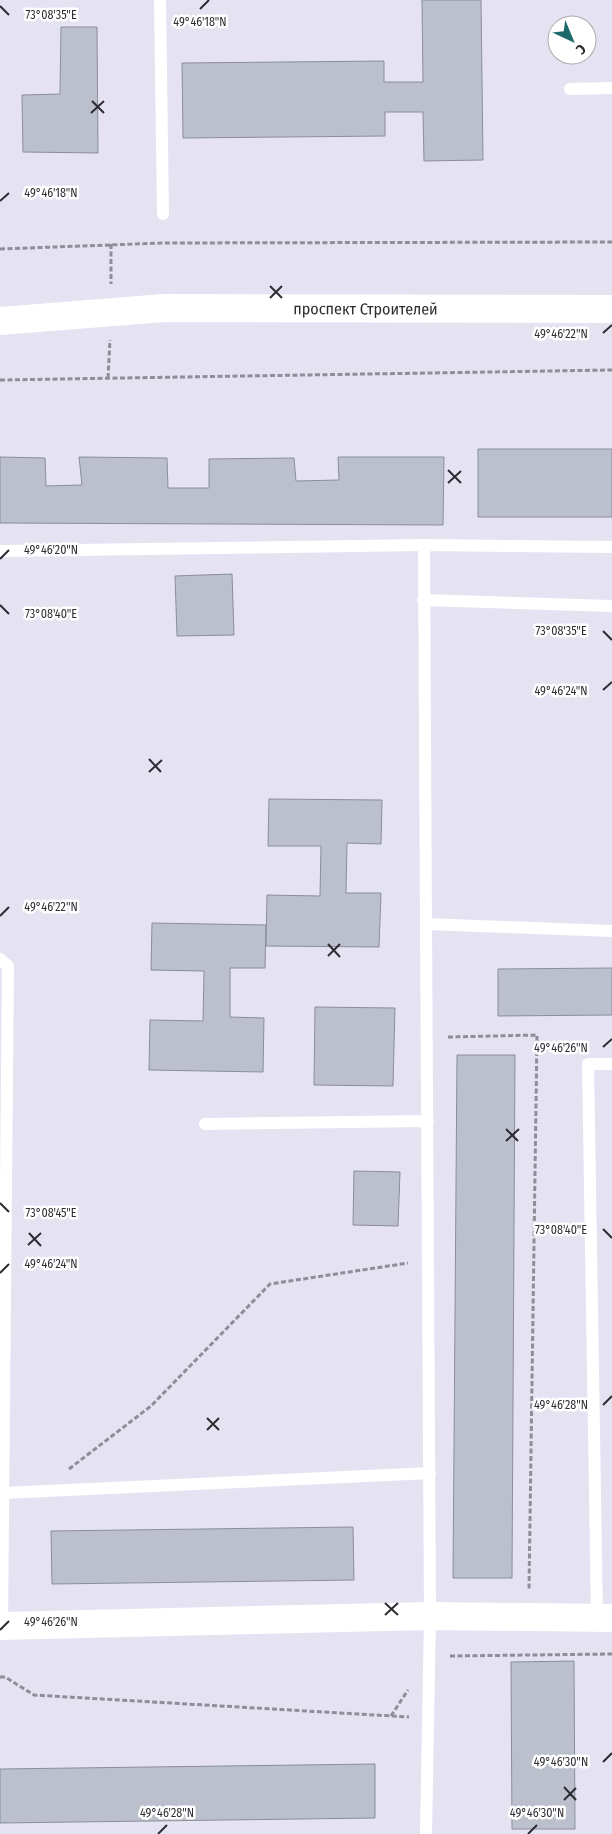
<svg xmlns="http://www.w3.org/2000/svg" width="612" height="1834" font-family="'Fira Sans Condensed',sans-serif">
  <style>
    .building { fill: #bcc0cd; stroke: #8a8e9a }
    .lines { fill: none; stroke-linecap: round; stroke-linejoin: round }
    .path { stroke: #8f8d97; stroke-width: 3; stroke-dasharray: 5 2.5; stroke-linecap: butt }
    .service { stroke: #fff; stroke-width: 12 }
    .tertiary { stroke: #fff; stroke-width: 28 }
    .secondary { stroke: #fff; stroke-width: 28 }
    .ticks { fill: none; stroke: #2d2c32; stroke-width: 2 }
    .labels { text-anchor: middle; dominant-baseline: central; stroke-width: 5; stroke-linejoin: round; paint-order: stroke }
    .street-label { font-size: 16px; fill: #2d2c32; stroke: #fff }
    .ticks-label { font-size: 12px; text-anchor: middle; fill: #2d2c32; stroke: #fff; stroke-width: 5; stroke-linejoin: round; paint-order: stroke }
  </style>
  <rect width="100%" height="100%" fill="#e5e3f1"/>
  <path class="building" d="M422 0H481L483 160 424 161 423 112H385V136L183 138 182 63 384 61V82H423Z
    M61 27H97L98 153 23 152 22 95 60 94Z
    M478 449H612V517H478Z
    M0 457 45 458 46 486 82 485 79 457 167 458 168 488H209V459L294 458 296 481 339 480 338 457H444L443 525 0 523Z
    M232 574 234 635 177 636 175 576Z
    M269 799 382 800 381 844 347 843 346 893H381L379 947 266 946 267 895 320 896 321 846H268Z
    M152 923 266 925 265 968H230V1017L264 1018 263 1072 149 1070 150 1020 203 1021 204 971 151 970Z
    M612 968V1015L498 1016V969Z
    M315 1007 395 1008 393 1086 314 1085Z
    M457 1055H515L512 1578H453Z
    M354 1171 400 1172 398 1226 353 1225Z
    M353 1527 354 1580 52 1584 51 1531Z
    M574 1661 575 1829H512L511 1662Z
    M375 1764V1818L0 1823V1769Z"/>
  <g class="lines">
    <path class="path" d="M111 244V284
      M0 249 163 243 612 242
      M108 378 110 340
      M0 380 612 370
      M448 1037 537 1035 529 1589
      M69 1469 151 1406 270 1284 408 1263
      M450 1656 612 1654
      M0 1677H5L34 1695 409 1717
      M391 1716 408 1690"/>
    <path class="service" d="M160 0 163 214
      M570 89 612 88
      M424 545 426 924 612 931
      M0 551 424 545 612 547
      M423 600 612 606
      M0 959 8 966 2 1626
      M205 1124 428 1121
      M3 1493 430 1473
      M597 1618 588 1064H612
      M426 1834 430 1616 426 924"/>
    <path class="tertiary" d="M0 1626 430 1616 612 1618"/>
    <path class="secondary" id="s1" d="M0 321 164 308 612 309"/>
  </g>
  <path class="ticks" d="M0 6 9 15M200 9 209 0M92 101 104 113M91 113 104 101M0 201 9 193M270 286 282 298M270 298 282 286M603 333 612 325M448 470 461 483M448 483 461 471M0 559 9 550M0 605 9 614M603 631 612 640M603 690 612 682M149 759 161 772M149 772 162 760M0 916 9 907M328 944 340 957M328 956 340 944M603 1047 612 1039M506 1129 518 1141M506 1141 519 1129M0 1203 9 1212M603 1229 612 1238M29 1233 41 1246M28 1245 41 1233M0 1273 9 1264M603 1405 612 1396M207 1418 219 1430M207 1430 219 1418M385 1603 398 1615M385 1615 398 1603M0 1630 9 1621M603 1762 612 1753M564 1787 576 1800M564 1800 576 1788M158 1834 167 1825M528 1834 537 1825"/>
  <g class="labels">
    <g class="street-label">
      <text stroke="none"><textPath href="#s1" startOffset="366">проспект Строителей</textPath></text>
    </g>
  </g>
  <g class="ticks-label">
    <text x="51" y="19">73°08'35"E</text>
    <text x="200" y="26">49°46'18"N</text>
    <text x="51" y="197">49°46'18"N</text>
    <text x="561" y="338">49°46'22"N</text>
    <text x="51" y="554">49°46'20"N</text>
    <text x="51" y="618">73°08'40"E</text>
    <text x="561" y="635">73°08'35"E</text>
    <text x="561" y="695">49°46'24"N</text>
    <text x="51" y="911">49°46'22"N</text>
    <text x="561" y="1052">49°46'26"N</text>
    <text x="51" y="1217">73°08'45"E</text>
    <text x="561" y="1234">73°08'40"E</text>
    <text x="51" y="1268">49°46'24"N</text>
    <text x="561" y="1409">49°46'28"N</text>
    <text x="51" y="1626">49°46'26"N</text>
    <text x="561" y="1766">49°46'30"N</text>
    <text x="167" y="1817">49°46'28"N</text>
    <text x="537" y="1817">49°46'30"N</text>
  </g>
  <g transform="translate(572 40) rotate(136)"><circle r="24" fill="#ffffff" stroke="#ababad"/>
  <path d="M0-4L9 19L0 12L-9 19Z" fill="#1d6a6a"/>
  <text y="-8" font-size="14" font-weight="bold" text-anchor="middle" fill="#2d2c32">С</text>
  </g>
</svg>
